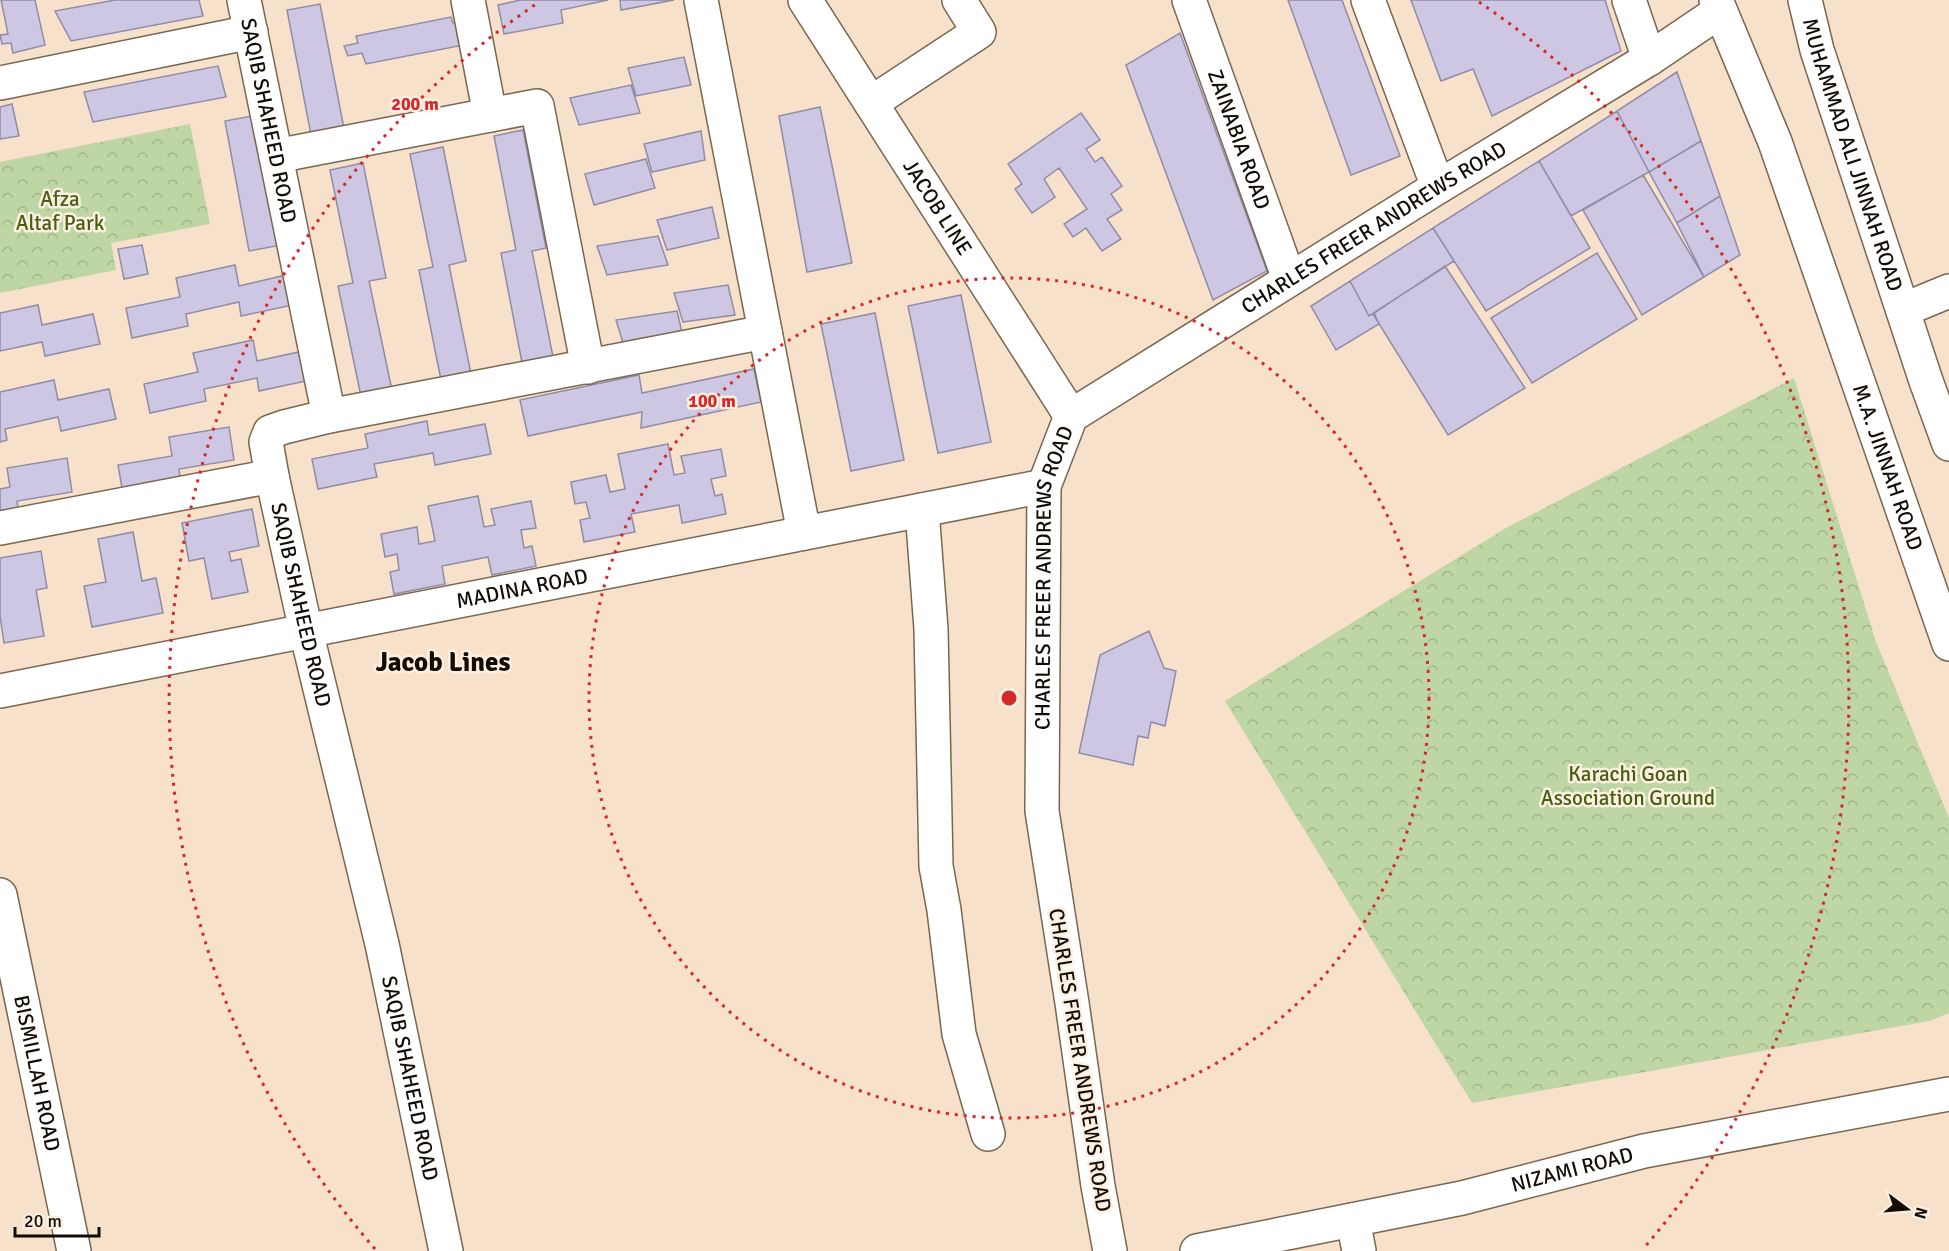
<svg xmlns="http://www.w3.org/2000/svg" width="1949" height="1251" font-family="Signika,sans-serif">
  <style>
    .park { fill: url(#park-crowns) }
    .building { fill: #cdc7e3; stroke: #918ca6; stroke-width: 1.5 }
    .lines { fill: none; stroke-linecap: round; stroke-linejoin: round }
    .minor-casing { stroke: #796752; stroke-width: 36 }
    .highway-casing { stroke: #796752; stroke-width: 36 }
    .minor { stroke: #fff; stroke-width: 33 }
    .highway { stroke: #fff; stroke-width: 33 }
    .ring { fill: none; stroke: #d62828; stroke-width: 3; stroke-dasharray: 3 6 }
    .labels { text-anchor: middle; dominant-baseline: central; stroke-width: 5; stroke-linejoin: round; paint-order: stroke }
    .street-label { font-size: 21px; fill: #130c05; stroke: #fdf0e2 }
    .park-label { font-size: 21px; fill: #446010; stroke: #fdf0e2 }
    .district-label { font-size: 27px; font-weight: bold; fill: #130c05; stroke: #fdf0e2 }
    .centre { fill: #d62828; stroke: #fdf0e2; stroke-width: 3 }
    .ring-label { font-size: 18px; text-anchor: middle; font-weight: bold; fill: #d62828; stroke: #fdf0e2; stroke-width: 5; stroke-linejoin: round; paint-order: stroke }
  </style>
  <defs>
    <pattern id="park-crowns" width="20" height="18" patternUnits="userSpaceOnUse" patternTransform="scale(1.5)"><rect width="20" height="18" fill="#bed5a4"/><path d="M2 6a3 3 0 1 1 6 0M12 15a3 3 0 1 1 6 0" fill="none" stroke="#a2b68c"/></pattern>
  </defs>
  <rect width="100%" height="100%" fill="#f7e1ca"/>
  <path class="park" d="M190 124 210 224 111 243 116 270 0 293V162Z
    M1794 378 1876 642 1949 818V1013L1929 1021 1472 1103 1225 701 1506 528Z"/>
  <path class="building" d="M1 0H35L45 45 13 53 11 43 2 44 0 35 8 34Z
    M115 0H199L203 16 71 41 55 11Z
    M521 0H608L561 10 563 23 504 34 498 5Z
    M620 0H674L621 10Z
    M1288 0H1342L1400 156 1351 175Z
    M1411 0H1605L1621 51 1492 116 1473 69 1441 81Z
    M320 4 345 134 312 140 287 10Z
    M451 17 453 23 463 21 469 44 366 64 362 53 348 56 344 46 358 43 356 36Z
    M1180 33 1267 271 1213 300 1126 65Z
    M684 57 691 85 636 96 628 68Z
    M218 66 226 97 93 122 84 92Z
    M1677 72 1701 141 1649 172 1617 111Z
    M631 85 640 113 579 125 570 98Z
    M12 104 19 136 0 139V107Z
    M820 107 852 263 807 272 779 116Z
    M1617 111 1649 172 1571 216 1539 161Z
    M1081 113 1100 140 1086 149 1095 162 1102 157 1122 186 1111 194 1122 210 1107 219 1121 239 1102 251 1086 228 1073 237 1064 224 1087 209 1059 168 1044 179 1055 197 1032 213 1015 189 1022 184 1008 164Z
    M257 115 282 245 249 251 225 121Z
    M523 130 546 248 532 251 555 367 524 373 501 253 516 250 494 136Z
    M701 131 705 160 652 172 644 144Z
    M1701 141 1720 196 1677 223 1649 172Z
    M443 147 466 261 449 265 472 379 442 385 419 270 433 267 410 154Z
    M646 159 655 188 594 205 585 174Z
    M1539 161 1590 248 1486 311 1433 228Z
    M363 163 386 278 369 281 393 395 362 401 338 286 353 283 330 170Z
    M1643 175 1704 277 1642 315 1583 210Z
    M1720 196 1740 255 1704 277 1677 223Z
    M712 207 719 238 667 250 657 220Z
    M1433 228 1454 261 1369 316 1350 281Z
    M658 236 668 265 607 275 597 246Z
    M142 245 148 274 124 279 118 249Z
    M1597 253 1637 319 1532 383 1491 318Z
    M235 265 239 286 290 274 297 304 241 316 239 302 186 314 188 326 132 338 126 308 180 297 176 278Z
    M1445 266 1525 388 1448 435 1373 314Z
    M1350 281 1369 316 1374 313 1379 324 1336 350 1311 306Z
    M728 285 735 315 683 322 674 293Z
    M961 295 991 442 938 453 908 306Z
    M38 305 42 325 93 314 100 344 45 356 42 342 0 351V313Z
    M677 311 683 337 624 346 616 320Z
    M875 313 904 460 851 471 821 324Z
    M253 340 257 361 308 350 315 379 259 391 257 378 204 389 206 401 150 413 144 384 198 372 193 353Z
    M754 369 761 402 641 428 642 412 528 436 520 400 639 375 642 393Z
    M54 380 58 400 109 389 116 419 61 431 58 417 5 429 7 440 0 442V392Z
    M427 421 429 435 485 424 491 454 435 465 433 453 374 464 377 477 318 489 312 459 368 448 365 434Z
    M229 427 234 460 179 469 181 484 123 494 118 465 172 456 169 437Z
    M668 444 674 475 685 473 681 456 721 449 726 476 711 479 715 496 722 494 726 514 682 523 679 505 631 514 635 532 584 542 580 520 590 518 586 502 575 504 571 482 606 475 610 492 625 489 618 454Z
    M67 458 72 492 17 501 19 515 0 519V489L10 487 7 468Z
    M478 496 484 527 495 525 491 509 531 501 536 528 521 530 524 548 532 546 536 566 492 575 488 557 442 566 445 584 394 594 390 572 399 570 397 554 385 557 381 534 417 527 419 544 435 541 428 506Z
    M252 509 259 546 229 552 231 561 241 559 248 592 212 599 204 558 189 561 182 523Z
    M133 532 142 581 156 578 163 613 92 627 84 586 106 582 98 539Z
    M41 551 47 588 36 590 44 636 4 643 0 616V558Z
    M1149 631 1164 668 1176 671 1165 726 1151 722 1148 738 1138 736 1133 765 1079 753 1100 655Z"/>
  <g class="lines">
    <g class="minor-casing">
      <g id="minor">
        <path id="s1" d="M244 0 329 416 284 427 270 432 266 442 272 476 306 631 382 944 446 1251"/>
        <path d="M468 0 490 115"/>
        <path d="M701 0 804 533"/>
        <path id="s2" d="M805 0 1071 416"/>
        <path id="s3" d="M1189 0 1289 279"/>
        <path d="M1368 0 1438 187"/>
        <path d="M1629 0 1649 59"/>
        <path d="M0 83 251 32"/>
        <path d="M871 103 979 32 959 0"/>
        <path d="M276 156 537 106 588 367"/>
        <path d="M1903 310 1949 291"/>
        <path d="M329 416 765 332"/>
        <path d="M922 510 931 629 936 866 944 910 959 1034 988 1134"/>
        <path d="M0 528 272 476"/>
        <path id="s4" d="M0 691 1044 486"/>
        <path id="s5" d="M0 895 74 1251"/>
        <path d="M1353 1220 1359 1251"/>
        <path id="s6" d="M1110 1251 1098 1186 1072 1003 1042 811 1044 486 1071 416 1438 187 1649 59 1720 11"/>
        <path id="s7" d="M1197 1251 1462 1198 1644 1151 1949 1094"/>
      </g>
    </g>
    <g class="highway-casing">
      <g id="highway">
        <path id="s8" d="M1716 0 1775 142 1949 644"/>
        <path id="s9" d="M1805 0 1817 50 1926 381 1949 444"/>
      </g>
    </g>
    <use href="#minor" class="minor"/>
    <use href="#highway" class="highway"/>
  </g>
  <g class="ring">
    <circle cx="1009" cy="698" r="420"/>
    <path d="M375 1249A840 840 0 0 1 539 2M1479 2A840 840 0 0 1 1643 1249"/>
  </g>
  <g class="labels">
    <g class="street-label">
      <text stroke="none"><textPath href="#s1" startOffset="123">SAQIB SHAHEED ROAD</textPath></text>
      <text stroke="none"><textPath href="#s3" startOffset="148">ZAINABIA ROAD</textPath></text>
      <text stroke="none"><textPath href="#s9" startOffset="162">MUHAMMAD ALI JINNAH ROAD</textPath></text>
      <text stroke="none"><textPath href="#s2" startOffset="246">JACOB LINE</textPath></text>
      <text stroke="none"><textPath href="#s6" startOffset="1202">CHARLES FREER ANDREWS ROAD</textPath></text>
      <text stroke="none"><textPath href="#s8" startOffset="498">M.A. JINNAH ROAD</textPath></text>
      <text stroke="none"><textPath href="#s6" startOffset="680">CHARLES FREER ANDREWS ROAD</textPath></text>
      <text stroke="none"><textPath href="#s4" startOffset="532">MADINA ROAD</textPath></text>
      <text stroke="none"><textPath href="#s1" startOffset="663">SAQIB SHAHEED ROAD</textPath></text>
      <text transform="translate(1080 1060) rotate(81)">CHARLES FREER ANDREWS ROAD</text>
      <text stroke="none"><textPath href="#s5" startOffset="182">BISMILLAH ROAD</textPath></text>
      <text stroke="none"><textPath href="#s1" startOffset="1149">SAQIB SHAHEED ROAD</textPath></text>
      <text stroke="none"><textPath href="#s7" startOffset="384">NIZAMI ROAD</textPath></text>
    </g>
    <g class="park-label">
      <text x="60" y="199">Afza<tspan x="60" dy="24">Altaf Park</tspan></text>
      <text x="1628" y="774">Karachi Goan<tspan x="1628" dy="24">Association Ground</tspan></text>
    </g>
    <g class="district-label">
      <text x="443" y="662">Jacob Lines</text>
    </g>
  </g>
  <circle cx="1009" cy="698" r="9" class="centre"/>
  <g class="ring-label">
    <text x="415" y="110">200 m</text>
    <text x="712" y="407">100 m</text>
  </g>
  <g transform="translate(1907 1209) rotate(106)" stroke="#fdf0e2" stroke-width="4.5" paint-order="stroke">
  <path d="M0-4.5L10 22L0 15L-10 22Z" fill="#130c05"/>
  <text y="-9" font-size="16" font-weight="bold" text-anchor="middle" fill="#130c05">N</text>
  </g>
  <path d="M15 1227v9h84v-9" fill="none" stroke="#130c05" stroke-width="3"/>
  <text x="24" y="1227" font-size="18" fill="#130c05" stroke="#fdf0e2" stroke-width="4.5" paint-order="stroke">20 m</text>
</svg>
